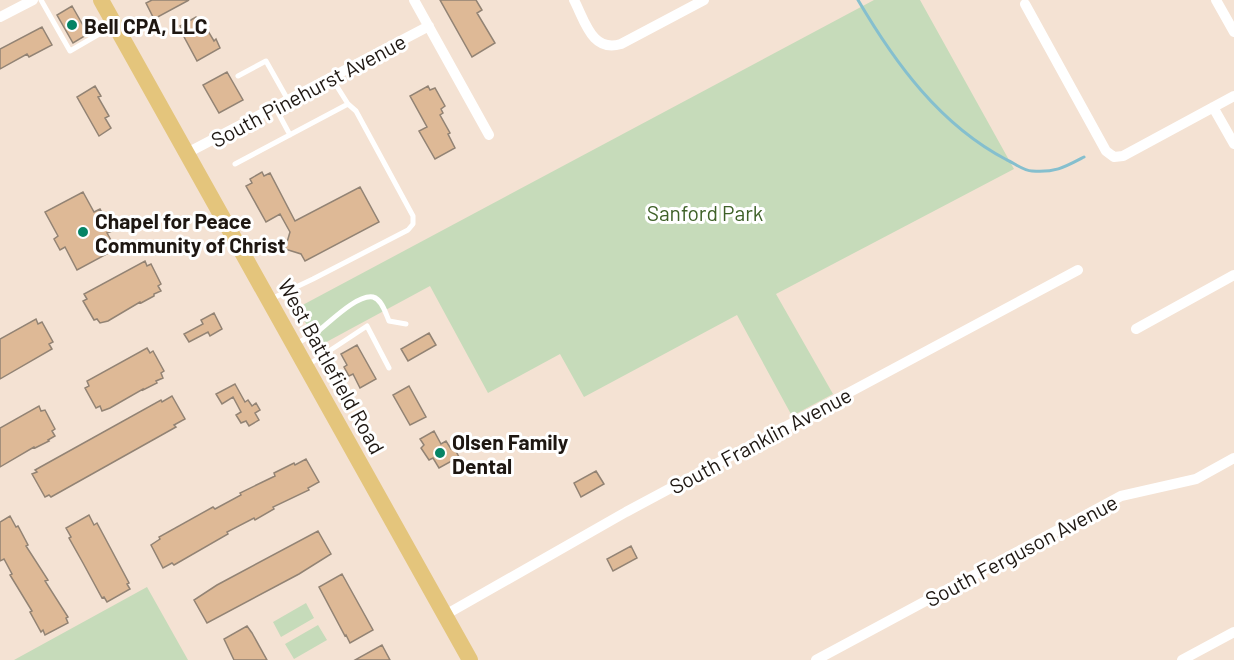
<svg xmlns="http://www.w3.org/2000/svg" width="1234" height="660" font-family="Barlow,sans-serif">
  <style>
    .green { fill: #c6dbba }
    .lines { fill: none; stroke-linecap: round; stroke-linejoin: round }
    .stream { stroke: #85bfce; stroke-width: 3 }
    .building { fill: #deb996; stroke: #928374; stroke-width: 1.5 }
    .service { stroke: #fff; stroke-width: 5 }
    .minor { stroke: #fff; stroke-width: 10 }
    .primary { stroke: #e4c57c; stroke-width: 16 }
    .poi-dot { fill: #058465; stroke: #fff; stroke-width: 2 }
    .labels { text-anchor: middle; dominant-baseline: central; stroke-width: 6; stroke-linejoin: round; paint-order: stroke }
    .poi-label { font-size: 21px; font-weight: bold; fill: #1e1712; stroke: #fff; text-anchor: start }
    .street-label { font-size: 21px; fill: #1e1712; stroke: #fff }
    .park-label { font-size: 21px; fill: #3f6128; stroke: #fff }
  </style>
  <rect width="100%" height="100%" fill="#f4e2d3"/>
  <path class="green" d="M874 0H920L1014 169 776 294 833 394 792 416 737 315 584 397 560 354 488 393 430 286 319 346 297 308Z
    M147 587 188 660H14Z
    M306 603 314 618 281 637 273 622Z
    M318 625 327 640 294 659 285 644Z"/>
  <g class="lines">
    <path class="stream" d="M858 0C895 63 940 125 1007 160 1014 163 1024 171 1032 171 1055 173 1065 167 1084 157"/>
  </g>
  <path class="building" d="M152 0H189L154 19 146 3Z
    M440 0H476L482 10 477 13 495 43 472 57Z
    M72 6 88 34 73 43 57 15Z
    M196 17 202 28 205 26 214 41 216 39 220 48 197 61 182 33 184 32 180 26Z
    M42 27 52 45 29 57 27 54 0 69V49Z
    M227 72 243 100 219 113 203 85Z
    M95 86 101 96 98 97 109 116 105 118 111 128 99 136 77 97Z
    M428 86 430 90 435 88 445 106 441 109 443 113 440 115 450 133 448 134 455 148 435 159 419 131 427 127 410 96Z
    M262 172 264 176 270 173 295 221 360 187 379 222 305 261 301 254 285 249 290 232 280 214 266 222 246 186 252 183 250 179Z
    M83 192 94 212 100 209 112 231 107 233 116 249 77 270 65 247 60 250 54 239 58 236 45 212Z
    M145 261 147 266 151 264 161 284 158 286 161 291 154 294V296L141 303 140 302 108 321 100 323 97 319 94 320 83 301 87 299 84 294Z
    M214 313 222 329 210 336 208 332 189 342 184 334 203 324 201 320Z
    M36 319 38 324 42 322 53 342 49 344 52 349 0 379V339Z
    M429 333 436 345 408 361 401 349Z
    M357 345 376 379 360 388 353 374 349 376 344 367 347 365 341 354Z
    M147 348 150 353 153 351 164 371 161 373 163 378 156 381 157 383 143 390V389L110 408 102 411 100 406 96 408 85 388 89 386 87 381Z
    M235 384 245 402 248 400 252 406 256 403 260 410 255 413 259 420 249 426 246 421 241 423 236 415 241 412 233 397 222 404 216 394Z
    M409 386 426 417 410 425 393 395Z
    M172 396 185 419 174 425 176 427 51 497 49 495 45 497 32 474 37 472 35 470 161 400 162 402Z
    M39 406 41 411 45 410 55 429 52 431 55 436 48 440 49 441 35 448 34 447 0 467V428Z
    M434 431 441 444 446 441 451 449 454 448 459 457 439 468 433 458 429 460 421 448 424 445 420 439Z
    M306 459 319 482 308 488 309 490 273 507 274 509 255 520 254 518 227 532 228 534 174 565 172 563 163 568 151 545 160 539 159 537 213 507 215 509 241 495 240 493 275 476 274 473 294 463 295 465Z
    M596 471 604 484 581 497 574 483Z
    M89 515 94 525 97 523 129 583 127 584 130 589 107 602 104 597 102 598 83 563 69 538 71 537 66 528Z
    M10 516 16 527 18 526 28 545 26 546 48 580 45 581 68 617 66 618 68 623 45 635 43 630 41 632 30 612 32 611 10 575 12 574 4 559 0 561V522Z
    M318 531 331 554 299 574 207 623 194 600 217 585Z
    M631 546 637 558 613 571 607 559Z
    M342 574 373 630 350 643 346 635 345 636 319 587Z
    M247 626 252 633 267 660H234L224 639Z
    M382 645 390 660H355Z"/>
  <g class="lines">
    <path class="service" d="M41 0 70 51 113 26
      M238 76 266 61 288 100
      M275 107 290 135
      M235 164 348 104
      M271 299 313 279 408 230 413 224V216L356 111 348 104 331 77
      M296 344C303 340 310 336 317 332 329 323 357 294 373 297 382 299 386 314 389 321L406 324
      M308 365 367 326 389 368"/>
    <path class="minor" d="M414 0 489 135
      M574 0C585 21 592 53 621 44L704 0
      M1216 0 1234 32
      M1025 4 1106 151 1114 157 1123 156 1234 96
      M0 17 33 0
      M1213 107 1234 144
      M187 153 429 26
      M1136 329 1234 275
      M445 615 626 512 1078 270
      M816 660 1121 496 1196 479 1234 458
      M1182 660 1234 632"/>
    <path class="primary" d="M101 0 470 660"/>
  </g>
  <g class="poi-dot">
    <circle cx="72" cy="25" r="6"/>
    <circle cx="83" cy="232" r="6"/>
    <circle cx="440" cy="453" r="6"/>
  </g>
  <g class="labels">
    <g class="poi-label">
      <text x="84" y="25">Bell CPA, LLC</text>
      <text x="95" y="220">Chapel for Peace<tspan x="95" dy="24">Community of Christ</tspan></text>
      <text x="452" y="441">Olsen Family<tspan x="452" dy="24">Dental</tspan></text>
    </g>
    <g class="street-label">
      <text transform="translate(308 90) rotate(-28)">South Pinehurst Avenue</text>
      <text transform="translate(332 366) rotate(61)">West Battlefield Road</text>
      <text transform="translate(760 440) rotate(-28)">South Franklin Avenue</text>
      <text transform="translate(1021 550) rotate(-28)">South Ferguson Avenue</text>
    </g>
    <g class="park-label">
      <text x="705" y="212">Sanford Park</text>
    </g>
  </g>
</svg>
